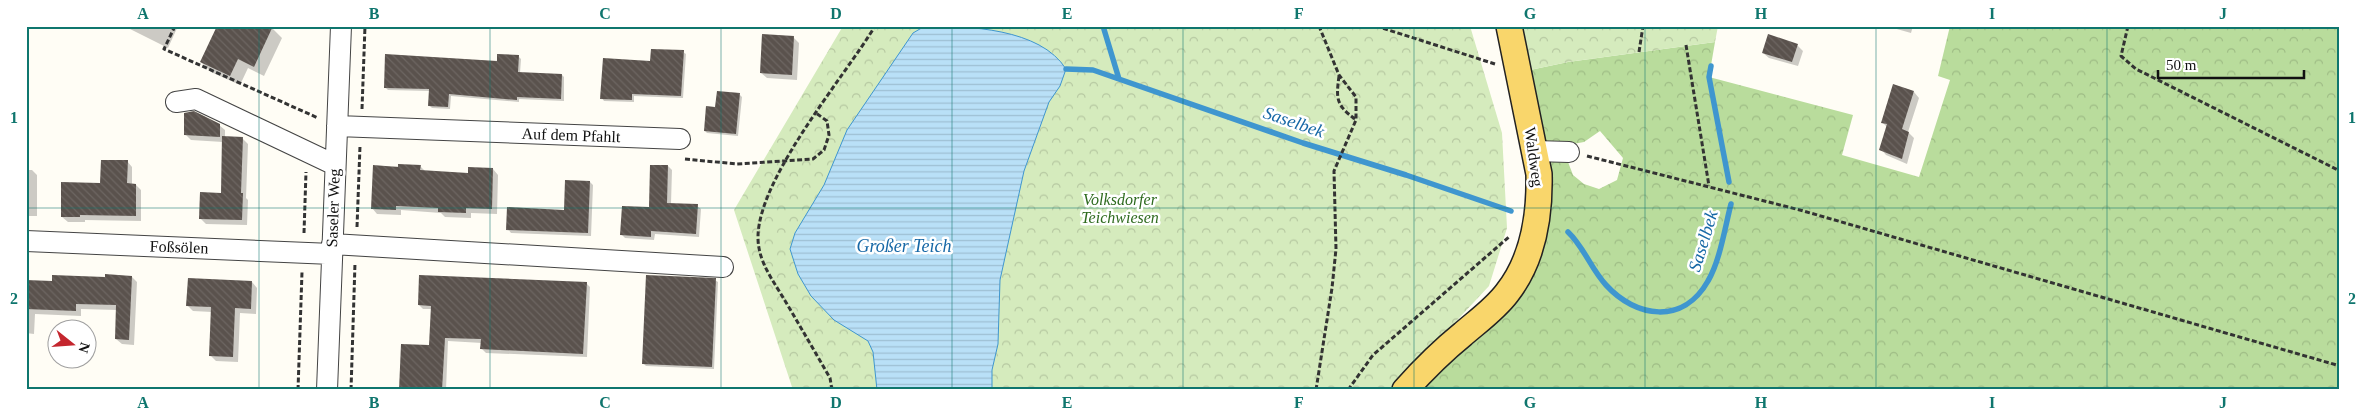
<svg xmlns="http://www.w3.org/2000/svg" width="2366" height="416" font-family="Georgia,serif">
  <style>
    .forest { fill: url(#forest-crowns) }
    .park { fill: url(#park-crowns) }
    .water { fill: url(#water-rules); stroke: #3f96cf }
    .shadow { fill: #0003 }
    .lines { fill: none; stroke-linecap: round; stroke-linejoin: round }
    .stream { stroke: #3f96cf; stroke-width: 5.5 }
    .building { fill: url(#building-back-hatch) }
    .minor-casing { stroke: #444; stroke-width: 22 }
    .major-casing { stroke: #222; stroke-width: 28 }
    .path { stroke: #333; stroke-width: 3; stroke-dasharray: 5 2.5; stroke-linecap: butt }
    .minor { stroke: #fff; stroke-width: 20 }
    .major { stroke: #f9d66b; stroke-width: 25 }
    .grid { fill: none; stroke: #0f766e; stroke-width: 1; stroke-opacity: 0.55 }
    .labels { text-anchor: middle; dominant-baseline: central; stroke-width: 5; stroke-linejoin: round; paint-order: stroke }
    .street-label { font-size: 16px; fill: #111; stroke: #fff }
    .park-label { font-size: 16px; font-style: italic; fill: #2f6b1f; stroke: #fff }
    .water-label { font-size: 18px; font-style: italic; fill: #1768a6; stroke: #fff }
    .neatline { fill: none; stroke: #0f766e; stroke-width: 2 }
    .grid-label { font-size: 16px; text-anchor: middle; font-weight: bold; fill: #0f766e }
  </style>
  <defs>
    <pattern id="forest-crowns" width="20" height="18" patternUnits="userSpaceOnUse" patternTransform="scale(1.25)"><rect width="20" height="18" fill="#b9dc9c"/><path d="M2 6a3 3 0 1 1 6 0M12 15a3 3 0 1 1 6 0" fill="none" stroke="#9ebc85"/></pattern>
    <pattern id="park-crowns" width="20" height="18" patternUnits="userSpaceOnUse" patternTransform="scale(1.25)"><rect width="20" height="18" fill="#d5ebbd"/><path d="M2 6a3 3 0 1 1 6 0M12 15a3 3 0 1 1 6 0" fill="none" stroke="#b6c8a1"/></pattern>
    <pattern id="water-rules" width="6" height="5" patternUnits="userSpaceOnUse" patternTransform="scale(1.25)"><rect width="6" height="5" fill="#b9e0f7"/><path d="M0 2.5h6" fill="none" stroke="#9ebfd3"/></pattern>
    <pattern id="building-back-hatch" width="6" height="6" patternUnits="userSpaceOnUse" patternTransform="scale(1.25)"><rect width="6" height="6" fill="#5a524d"/><path d="M-1 5l2 2M0 0l6 6M5-1l2 2" fill="none" stroke="#6d6662"/></pattern>
  </defs>
  <rect width="100%" height="100%" fill="#fffdf5"/>
  <path class="forest" d="M1950 26H2340V390H1405L1516 280 1535 152 1568 162 1573 175 1584 184 1599 189 1617 180 1623 158 1600 131 1584 142 1535 151 1520 72 1568 62 1715 42 1709 77 1853 115 1842 155 1919 177 1950 80 1938 76Z"/>
  <path class="park" d="M843 26H1470L1502 133 1507 228 1489 286 1392 390H793L734 210Z
    M1509 26H1718L1715 42 1568 62 1520 72Z"/>
  <path class="water" d="M925 26C968 26 1040 28 1066 69L1060 86 1049 102 1024 171 1000 280 998 344 992 370V390H877L873 352 868 341 834 320 811 296 798 274 790 249 795 233 824 185 847 130 913 33Z"/>
  <path class="shadow" d="M124 26H178L168 48Z
    M1886 26H1913L1911 33Z
    M272 28 282 38 264 76 248 68 240 85 211 72 201 62Z
    M1769 36 1798 46 1803 51 1798 66 1769 58 1763 53Z
    M793 37 799 43 797 80 767 78 761 73Z
    M683 52 686 54 683 98 634 96V102L604 101 602 98 651 62Z
    M518 56 521 59 520 73 562 75 564 77V101L519 99V102L451 96 450 109 432 108 429 105 430 91 388 90 385 87Z
    M1914 92 1919 98 1908 132 1914 138 1907 164 1886 155 1881 149 1887 127 1882 122Z
    M739 94 742 97 738 136 707 133 705 131 716 108Z
    M219 125 225 130V137L242 138 248 144 246 198 248 200 247 225 206 224 200 218 222 194 223 142 191 140 185 134Z
    M127 161 132 167V185H136L141 190V221L85 220V222H68L62 217Z
    M420 166 426 172 469 174 493 169 498 175 497 214 471 213V218L445 217 441 213 401 210V215L377 214 372 208 374 167Z
    M668 166 672 170 671 204 697 206 701 209 699 237 655 234 654 240 625 238 621 234 650 209Z
    M26 170H32L37 175V216H26Z
    M590 182 593 185 591 236 511 233 508 229 565 211Z
    M132 277 137 282 134 345 122 344 116 339 117 310 81 309V316L35 314 34 334 26 333V281L53 282Z
    M715 280 718 282 714 369 646 366 643 363Z
    M252 282 257 288 256 314 240 313 238 362 216 361 211 356 212 312 193 311 187 305Z
    M586 283 590 287 587 357 486 353 482 349V343L448 341 446 390H400L430 347 432 309H423L419 305Z"/>
  <g class="lines">
    <path class="stream" d="M1103 26 1119 79
      M1711 66 1709 77 1729 182
      M1066 69 1093 70 1303 143 1406 175 1511 211
      M1568 232C1584 247 1591 269 1606 285 1636 318 1683 325 1708 281 1720 261 1725 227 1731 204"/>
  </g>
  <path class="building" d="M217 26H273L254 67 238 59 230 76 200 62Z
    M762 34 794 36 792 75 760 73Z
    M1768 34 1798 44 1792 62 1762 53Z
    M651 49 684 50 681 96 632 94V100L600 99 603 58 650 61Z
    M385 54 497 61V54L519 55 518 72 562 74 561 99 517 97V100L449 94 448 107 428 106 429 89 384 88Z
    M1893 84 1914 91 1902 129 1909 132 1902 159 1879 150 1887 124 1881 123Z
    M717 91 740 93 736 134 704 131 706 106 715 107Z
    M194 111 220 124V137L184 135V113Z
    M222 136 243 137 241 193H243L242 220 199 219 200 192 221 193Z
    M101 160H128L127 183 136 184V216L80 215V217H61V182L100 183Z
    M398 164 421 165 420 170 468 173V167L493 168 492 209 466 208V213L438 212V208L396 206V210L371 209 373 165 398 167Z
    M650 165H668L667 203 698 204 696 234 651 231V237L620 235 622 206 649 207Z
    M565 180 590 181 588 233 506 230 507 207 564 210Z
    M105 274 132 276 129 340 115 339 116 305 76 304V311L26 309V280L52 281V275L105 277Z
    M419 275 587 282 583 354 480 349 481 339 445 338 442 390H399L401 344 429 345 431 306 418 305Z
    M646 275 716 278 712 367 642 364Z
    M188 278 252 281 251 309 235 308 233 357 209 356 211 307 186 306Z"/>
  <g class="lines">
    <g class="minor-casing">
      <path id="minor" d="M176 102 196 99 335 165
        M337 126 680 139
        M1535 151 1569 152
        M26 241 332 254
        M332 244 723 267
        M327 390 341 26"/>
    </g>
    <g class="major-casing">
      <path id="major" d="M1405 390C1423 370 1442 351 1463 334 1478 321 1495 309 1507 293 1533 260 1540 215 1539 174L1509 26"/>
    </g>
    <path class="path" d="M175 26 164 49 318 118
      M1376 26 1495 64
      M2128 26 2121 56 2136 69 2340 171
      M1686 45 1709 186
      M1639 52 1643 26
      M1339 76C1336 99 1336 105 1355 119
      M362 109 365 26
      M1587 156 1800 210 2340 366
      M685 159 737 164 813 159 824 150 829 135 827 121 816 113
      M357 227 360 146
      M304 233 306 172
      M298 390 302 272
      M351 390 355 263
      M832 390 830 378C815 352 800 326 784 299 775 284 762 266 759 248 747 190 845 77 875 26
      M1316 390 1332 288 1336 249 1334 171 1356 120V97L1339 75 1319 26
      M1348 390 1373 355 1510 236"/>
    <use href="#minor" class="minor"/>
    <use href="#major" class="major"/>
  </g>
  <path class="grid" d="M259 26V390M490 26V390M721 26V390M952 26V390M1183 26V390M1414 26V390M1645 26V390M1876 26V390M2107 26V390M26 208H2340"/>
  <g class="labels">
    <g class="street-label">
      <text transform="translate(571 135) rotate(2)">Auf dem Pfahlt</text>
      <text transform="translate(1534 157) rotate(82)">Waldweg</text>
      <text transform="translate(333 208) rotate(-88)">Saseler Weg</text>
      <text transform="translate(179 247) rotate(2)">Foßsölen</text>
    </g>
    <g class="park-label">
      <text x="1120" y="199">Volksdorfer<tspan x="1120" dy="18">Teichwiesen</tspan></text>
    </g>
    <g class="water-label">
      <text transform="translate(1294 122) rotate(19)">Saselbek</text>
      <text transform="translate(1703 241) rotate(-73)">Saselbek</text>
      <text x="904" y="246">Großer Teich</text>
    </g>
  </g>
  <rect width="2366" height="416" fill="none" stroke="#ffffff" stroke-width="55"/>
  <g transform="translate(72 344) rotate(107)"><circle r="24" fill="#ffffff" stroke="#a0a0a0"/>
  <path d="M0-4L9 19L0 12L-9 19Z" fill="#c4262e"/>
  <text y="-8" font-size="14" font-weight="bold" text-anchor="middle" fill="#111111">N</text>
  </g>
  <path d="M2158 70v8h146v-8" fill="none" stroke="#111111" stroke-width="2.5"/>
  <text x="2166" y="70" font-size="15" fill="#111111" stroke="#ffffff" stroke-width="4" paint-order="stroke">50 m</text>
  <rect x="28" y="28" width="2310" height="360" class="neatline"/>
  <g class="grid-label">
    <text x="143" y="19">A</text>
    <text x="374" y="19">B</text>
    <text x="605" y="19">C</text>
    <text x="836" y="19">D</text>
    <text x="1067" y="19">E</text>
    <text x="1299" y="19">F</text>
    <text x="1530" y="19">G</text>
    <text x="1761" y="19">H</text>
    <text x="1992" y="19">I</text>
    <text x="2223" y="19">J</text>
    <text x="14" y="123">1</text>
    <text x="2352" y="123">1</text>
    <text x="14" y="304">2</text>
    <text x="2352" y="304">2</text>
    <text x="143" y="408">A</text>
    <text x="374" y="408">B</text>
    <text x="605" y="408">C</text>
    <text x="836" y="408">D</text>
    <text x="1067" y="408">E</text>
    <text x="1299" y="408">F</text>
    <text x="1530" y="408">G</text>
    <text x="1761" y="408">H</text>
    <text x="1992" y="408">I</text>
    <text x="2223" y="408">J</text>
  </g>
</svg>
